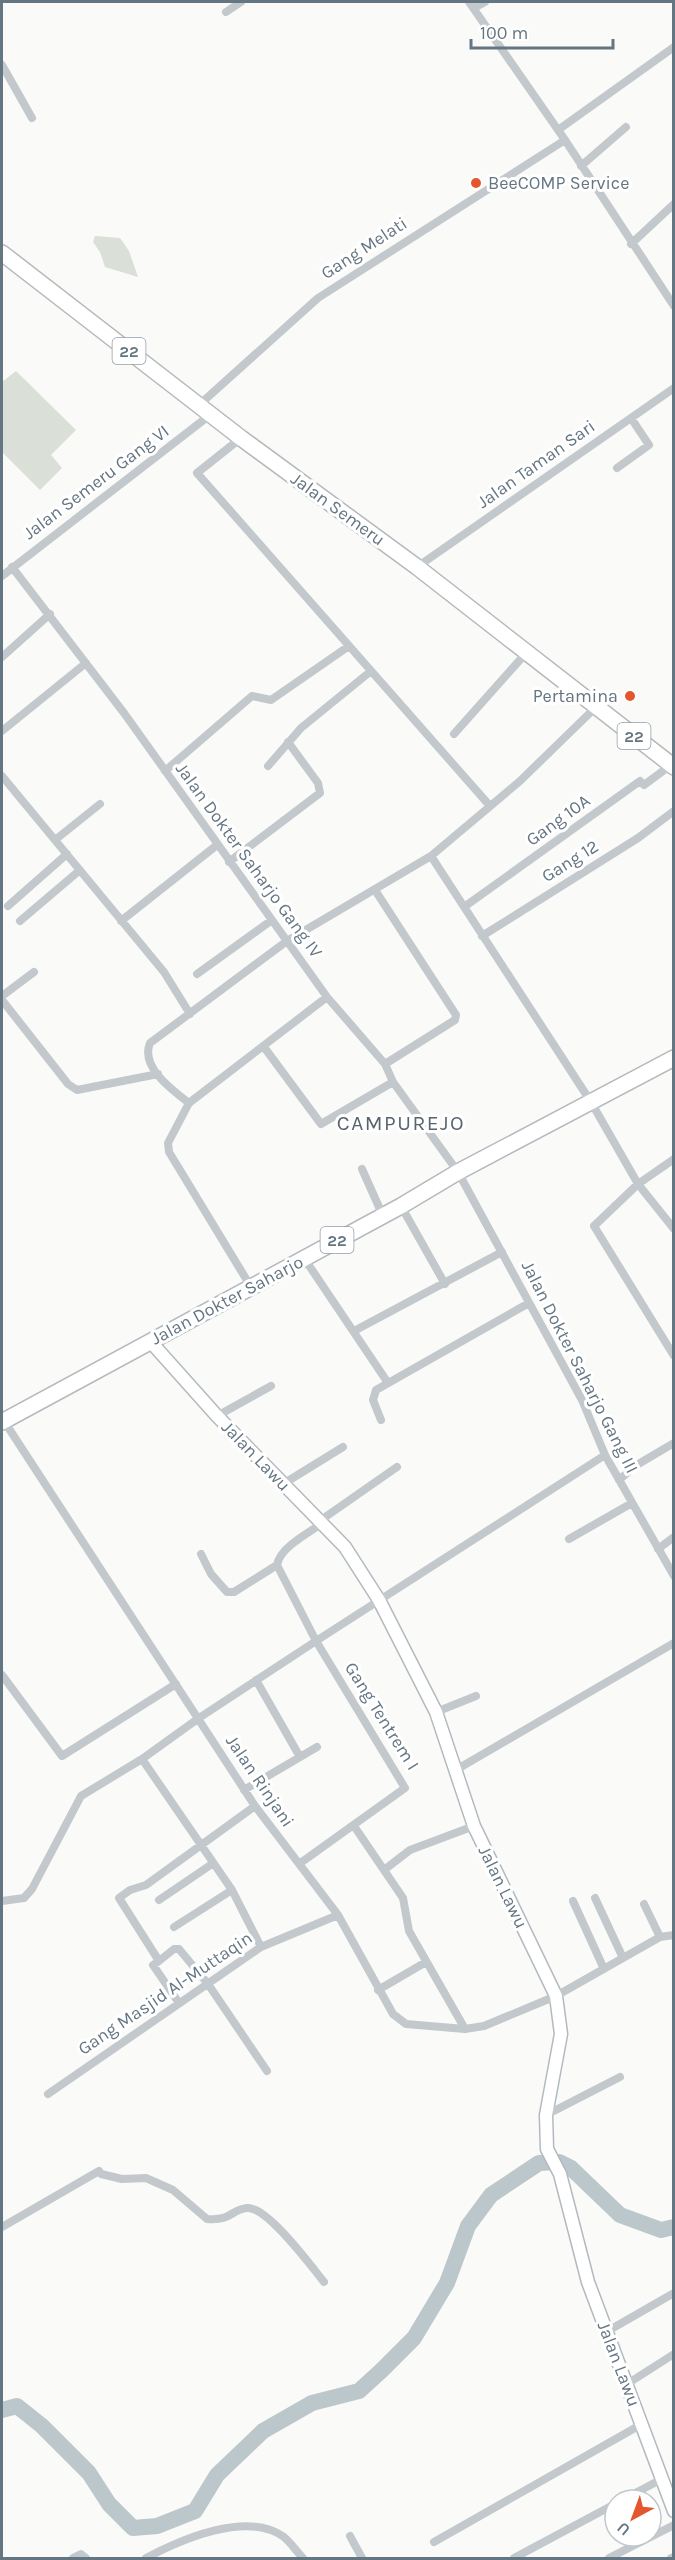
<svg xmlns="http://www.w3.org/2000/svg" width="675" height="2560" font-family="Karla,sans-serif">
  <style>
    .green { fill: #dadfd7 }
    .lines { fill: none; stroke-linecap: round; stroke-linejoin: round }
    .river { stroke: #bbc7cb; stroke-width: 16 }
    .secondary-casing { stroke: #b3babf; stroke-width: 15 }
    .highway-casing { stroke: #b4b9bd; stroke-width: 18 }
    .street { stroke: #c3c8cc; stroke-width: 8 }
    .secondary { stroke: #fff; stroke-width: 12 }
    .highway { stroke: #fff; stroke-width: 15 }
    .poi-dot { fill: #e4572e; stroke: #fff; stroke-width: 2 }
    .labels { text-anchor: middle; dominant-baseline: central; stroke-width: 6; stroke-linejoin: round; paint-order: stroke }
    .shield { fill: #fff; stroke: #939fa8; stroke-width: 1.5 }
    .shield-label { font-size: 16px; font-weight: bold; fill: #657683 }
    .poi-label { font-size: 18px; fill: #657683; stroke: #fff; text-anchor: start }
    .street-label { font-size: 18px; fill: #657683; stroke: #fff }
    .quarter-label { font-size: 21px; letter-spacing: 1.5px; fill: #57646e; stroke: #fff }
  </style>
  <rect width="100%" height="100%" fill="#fafaf8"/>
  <path class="green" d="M95 236 120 238 129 251 138 277 105 267 100 252 93 242Z
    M16 371 76 430 51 455 62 468 40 490 2 452V382Z"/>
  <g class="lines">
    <path class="river" d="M2 2410 17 2406 42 2426 89 2473 109 2504 133 2528 157 2526 195 2511 217 2475 263 2431 312 2403 359 2391 382 2370 414 2338 447 2283 468 2226 491 2195 539 2163 559 2162 571 2168 620 2215 661 2230 674 2227"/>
    <g class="secondary-casing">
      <path id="secondary" d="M150 1341 217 1416 345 1547 379 1600 436 1712 474 1826 556 1996 561 2034 546 2115 547 2149 560 2174 588 2282 674 2511"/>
    </g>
    <g class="highway-casing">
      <path id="highway" d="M2 253 241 438 417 567 674 767
        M2 1422 401 1206 458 1172 674 1058"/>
    </g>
    <path class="street" d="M469 2 565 140 674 306
      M474 8 485 2
      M226 12 241 2
      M2 65 32 118
      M558 130 674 47
      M581 166 626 127
      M631 244 674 204
      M199 405 318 298 565 140
      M241 438 197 473 490 806
      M617 468 649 445 631 418
      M12 567 124 713 327 997 385 1064 393 1082 458 1172 582 1400 605 1455 674 1576
      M417 567 674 388
      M2 576 210 415
      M2 657 50 614
      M2 731 86 663
      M454 734 527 652
      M268 766 301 728 371 671
      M165 771 252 696 271 700 349 646
      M2 776 164 972 190 1014
      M55 840 100 804
      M431 856 591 1102 638 1184 674 1229
      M229 862 320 793 318 783 288 742
      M375 890 456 1015 455 1020 385 1064
      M8 906 67 854
      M464 907 640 781 644 785 671 765
      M20 921 80 870
      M121 921 217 845
      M482 936 638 838 674 811
      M197 974 272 920
      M2 996 34 972
      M2 1000 68 1084 77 1090 158 1074
      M264 1047 321 1124 393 1082
      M189 1103C172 1090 140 1067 150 1043L287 941 431 856 520 781 596 707
      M674 1159 638 1184 594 1226 674 1356
      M362 1169 383 1216
      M401 1206 445 1284
      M304 1258 388 1383
      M251 1287 169 1152 168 1143 189 1103 327 997
      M354 1331 502 1252
      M217 1416 271 1386
      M381 1420 373 1400 376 1390 529 1303
      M4 1421 255 1806 338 1915 393 2014 406 2024 465 2029 484 2026 556 1996 660 1937 644 1904
      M619 1480 635 1466 674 1443
      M283 1484 343 1447
      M321 1520 397 1467
      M569 1539 632 1503
      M658 1549 674 1537
      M201 1554 211 1574 227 1592H234L277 1565 316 1641 605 1455
      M277 1565C280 1547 310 1532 324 1522
      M2 1675 62 1756 176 1684
      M256 1680 300 1757
      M436 1712 476 1696
      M454 1771 674 1643
      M244 1790 317 1747
      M255 1806 146 1885 130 1890 119 1898 159 1961 174 1949H179L208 1984 267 2071
      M354 1826 403 1898 409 1931 465 2029
      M384 1870 410 1850 474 1826
      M595 1898 623 1958
      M159 1900 212 1864
      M2 1901 24 1898 32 1889 81 1796 142 1759
      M573 1901 604 1969
      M174 1927 232 1890
      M660 1937 674 1935
      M261 1947 232 1890 142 1759 199 1718 316 1641 405 1788 299 1864
      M159 1961 153 1965 179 2003
      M378 1990 426 1962
      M48 2094 261 1947 338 1915
      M546 2115 620 2077
      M2 2227 99 2171 101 2174 122 2179 146 2178 173 2190 207 2219C232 2221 230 2210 247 2208 267 2206 311 2266 324 2282
      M606 2332 674 2293
      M627 2384 674 2354
      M622 2500 660 2480
      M350 2536 362 2558
      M434 2542 642 2424
      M73 2558 81 2554 86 2558
      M146 2558C180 2540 247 2510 284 2537 291 2543 297 2552 303 2558
      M514 2558 615 2504
      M609 2558 674 2525
      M671 2558 674 2557"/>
    <use href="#secondary" class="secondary"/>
    <use href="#highway" class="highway"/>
  </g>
  <g class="poi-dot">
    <circle cx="476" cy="183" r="6"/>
    <circle cx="630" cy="696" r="6"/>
  </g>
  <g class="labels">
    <g class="shield">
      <rect x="112.5" y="338" width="33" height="26" rx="4.5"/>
      <rect x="617.5" y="723" width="33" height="26" rx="4.5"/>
      <rect x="320.5" y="1227" width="33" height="26" rx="4.5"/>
    </g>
    <g class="shield-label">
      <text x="129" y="351">22</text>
      <text x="634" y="736">22</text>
      <text x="337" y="1240">22</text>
    </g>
    <g class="poi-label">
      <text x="488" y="183">BeeCOMP Service</text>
      <text x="618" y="696" text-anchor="end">Pertamina</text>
    </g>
    <g class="street-label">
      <text transform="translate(364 248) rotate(-33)">Gang Melati</text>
      <text transform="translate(536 464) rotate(-35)">Jalan Taman Sari</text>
      <text transform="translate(96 482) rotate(-37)">Jalan Semeru Gang VI</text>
      <text transform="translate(338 509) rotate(36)">Jalan Semeru</text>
      <text transform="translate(558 820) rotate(-36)">Gang 10A</text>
      <text transform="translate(249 860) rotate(54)">Jalan Dokter Saharjo Gang IV</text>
      <text transform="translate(570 861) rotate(-32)">Gang 12</text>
      <text transform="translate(227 1300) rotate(-28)">Jalan Dokter Saharjo</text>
      <text transform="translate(580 1367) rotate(63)">Jalan Dokter Saharjo Gang III</text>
      <text transform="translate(256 1456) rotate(46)">Jalan Lawu</text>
      <text transform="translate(382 1716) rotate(58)">Gang Tentrem I</text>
      <text transform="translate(260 1781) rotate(56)">Jalan Rinjani</text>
      <text transform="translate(503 1887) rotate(64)">Jalan Lawu</text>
      <text transform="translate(165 1993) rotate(-34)">Gang Masjid Al-Muttaqin</text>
      <text transform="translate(619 2364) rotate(69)">Jalan Lawu</text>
    </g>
    <g class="quarter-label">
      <text x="401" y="1123">CAMPUREJO</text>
    </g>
  </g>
  <rect width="675" height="2560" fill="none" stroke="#657683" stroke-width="6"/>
  <g transform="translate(633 2518) rotate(221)"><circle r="28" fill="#ffffff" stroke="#c1c8cd" stroke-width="1.5"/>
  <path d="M0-4.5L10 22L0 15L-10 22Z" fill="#e4572e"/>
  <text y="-9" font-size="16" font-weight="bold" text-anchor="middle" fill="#657683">U</text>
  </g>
  <path d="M471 39v9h142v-9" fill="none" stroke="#657683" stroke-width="3"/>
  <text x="480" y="39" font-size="18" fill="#657683" stroke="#ffffff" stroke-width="4.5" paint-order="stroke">100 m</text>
</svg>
